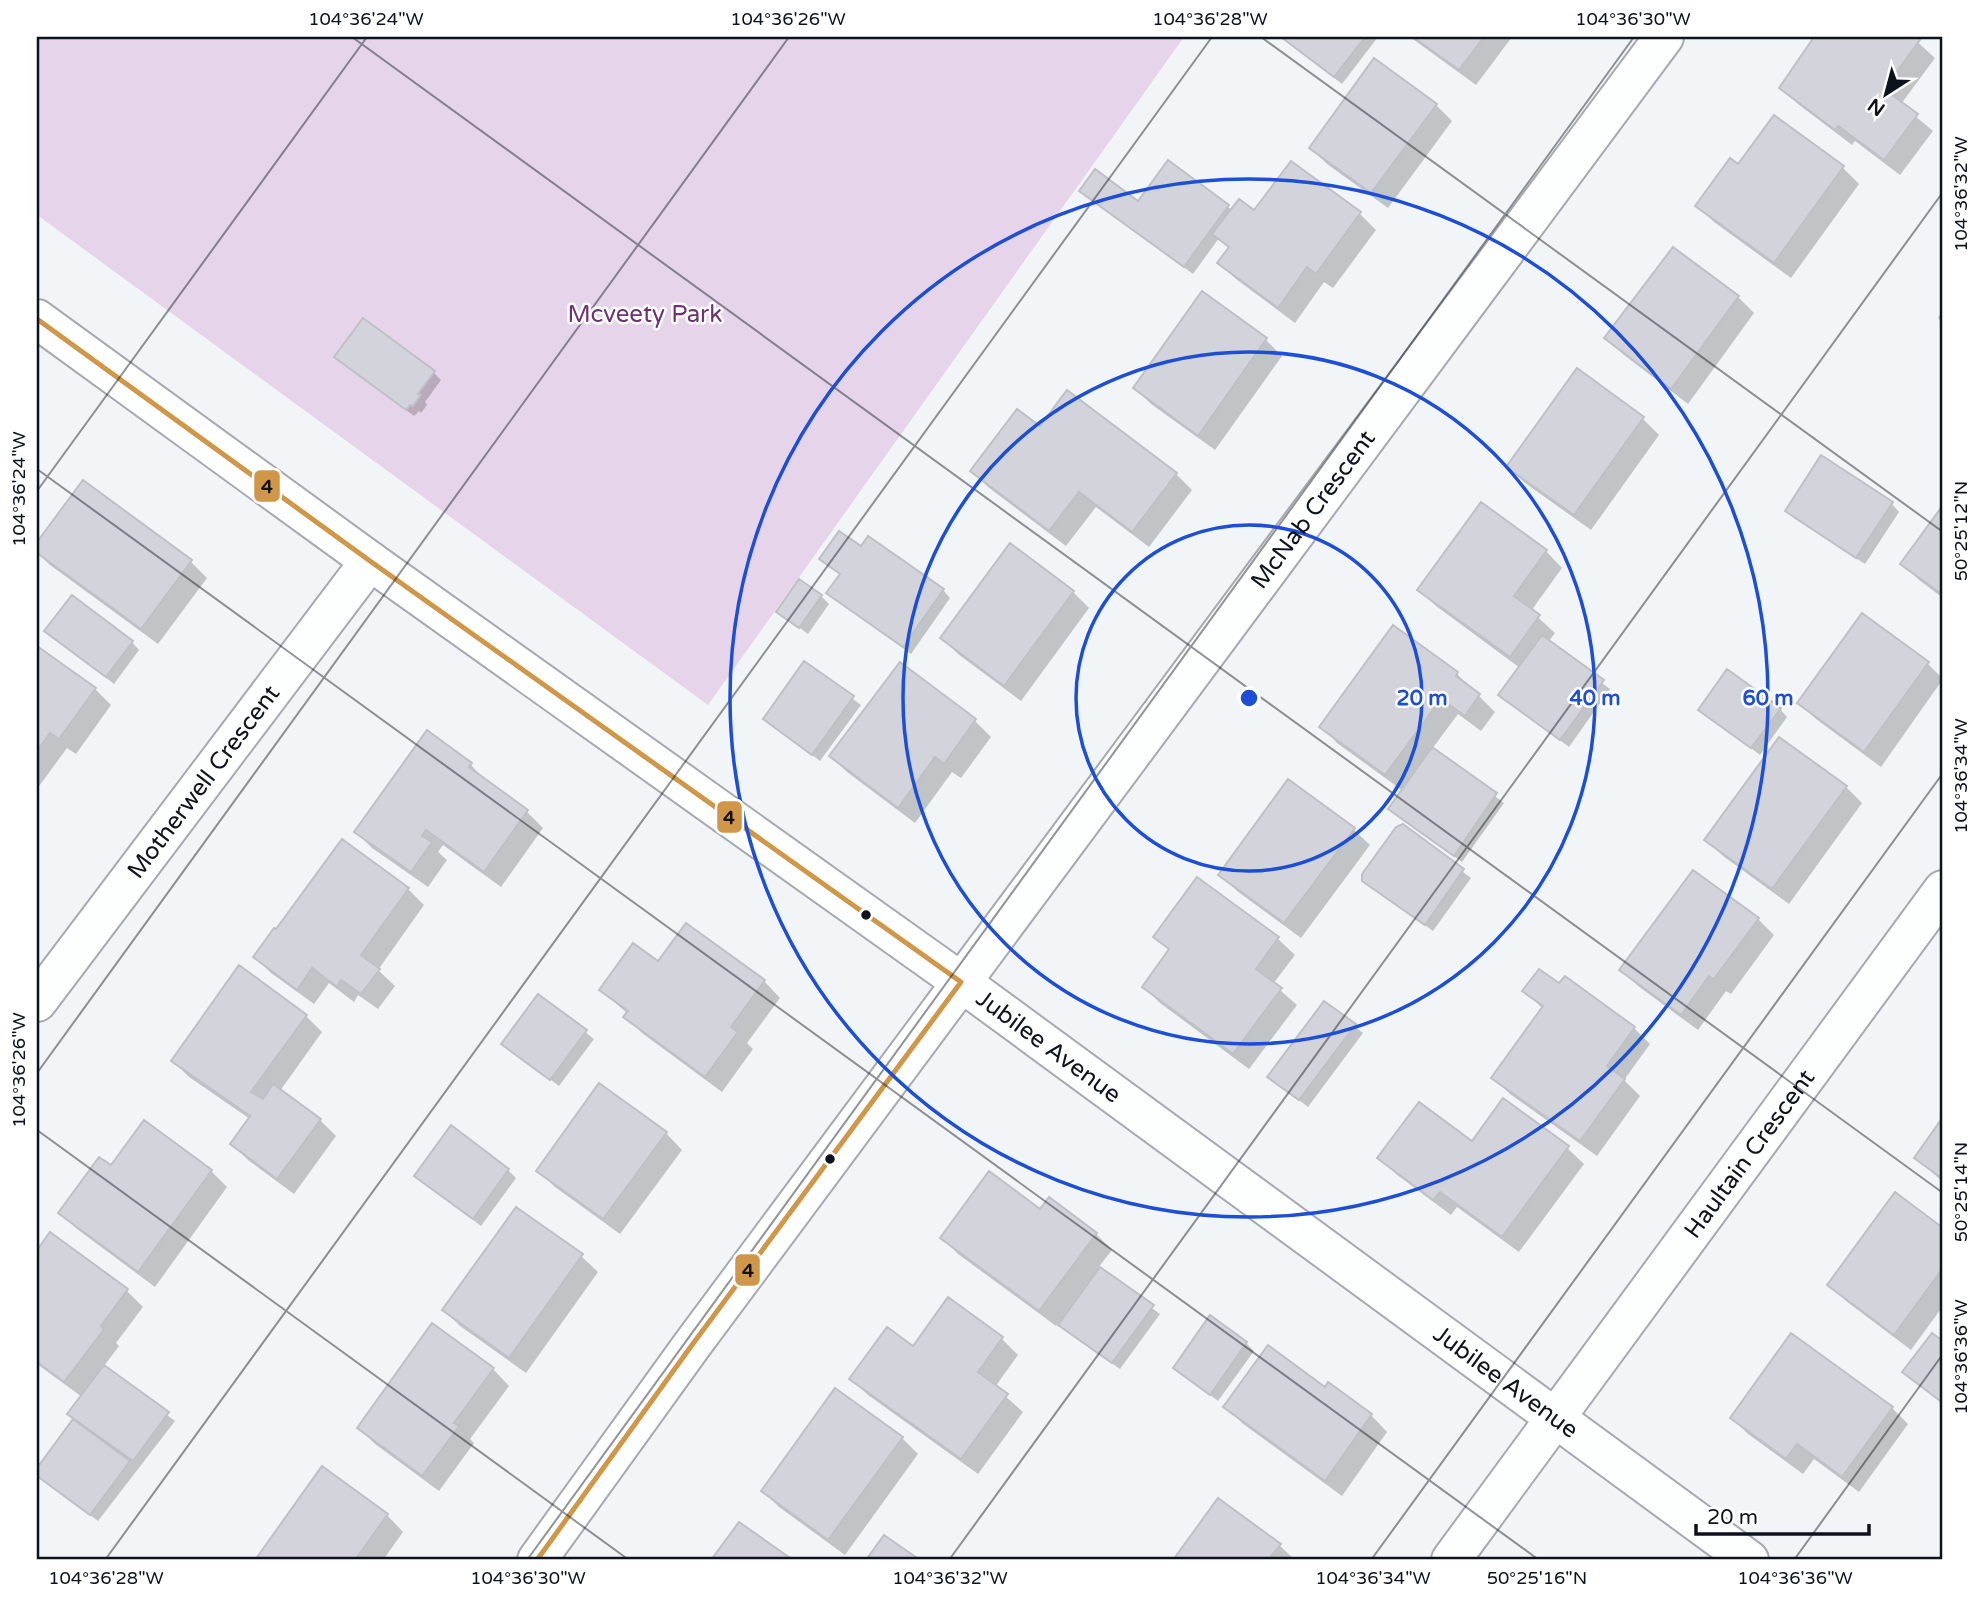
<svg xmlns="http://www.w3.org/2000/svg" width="1980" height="1597" font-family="'Varela Round',sans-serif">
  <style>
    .green { fill: #e6d5ea }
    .shadow { fill: #0003 }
    .building { fill: #d3d4db; stroke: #bfc0c7; stroke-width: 2 }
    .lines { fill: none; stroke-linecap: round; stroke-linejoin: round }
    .minor-casing { stroke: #a6aab0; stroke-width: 42 }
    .minor { stroke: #fdfefe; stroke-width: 38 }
    .bus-1-casing { stroke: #fff; stroke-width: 10 }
    .bus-1 { stroke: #d09748; stroke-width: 5 }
    .ticks { fill: none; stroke: #0d131d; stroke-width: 2; stroke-opacity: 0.45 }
    .ring { fill: none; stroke: #1d4ed8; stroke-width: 3.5 }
    .bus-dot { fill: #0d131d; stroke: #fff; stroke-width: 2.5 }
    .labels { text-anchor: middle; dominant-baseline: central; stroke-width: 5; stroke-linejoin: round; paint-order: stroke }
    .park-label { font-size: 24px; fill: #6e3273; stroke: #fff }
    .street-label { font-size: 24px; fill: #0d131d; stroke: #fff }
    .centre { fill: #1d4ed8; stroke: #fff; stroke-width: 3.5 }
    .ring-label { font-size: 21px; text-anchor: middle; font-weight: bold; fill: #1d4ed8; stroke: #fff; stroke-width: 5; stroke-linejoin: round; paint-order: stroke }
    .line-badge { stroke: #fff; stroke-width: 2.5 }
    .pale-badge-label { font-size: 19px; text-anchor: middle; font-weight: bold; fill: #111 }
    .neatline { fill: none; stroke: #0d131d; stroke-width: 2.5 }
    .ticks-label { font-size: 18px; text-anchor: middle; fill: #0d131d }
  </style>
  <rect width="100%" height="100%" fill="#f2f5f8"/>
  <path class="green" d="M37 37H1184L708 705 37 215Z"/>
  <path class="shadow" d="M1281 37H1378L1342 84Z
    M1410 37H1512L1476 85Z
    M1816 37H1912L1935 58 1901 104 1933 131 1900 175 1855 141 1852 145 1798 104 1782 88Z
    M1436 105 1452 121 1388 208 1327 164 1311 148Z
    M1774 117 1843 168 1859 184 1791 278 1714 222 1698 206 1738 166Z
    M1168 163 1232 210 1255 213 1360 214 1376 230 1333 288 1324 282 1295 323 1236 279 1219 263 1230 249 1219 238 1193 274 1081 191 1139 203Z
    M1674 249 1738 297 1754 313 1688 404 1623 354 1607 338Z
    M1203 294 1266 340 1282 356 1215 450 1151 404 1135 388Z
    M1943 310V324L1938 318Z
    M336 357 433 372 441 380 425 402 427 405 421 413 419 411 414 416Z
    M1577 371 1643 419 1659 435 1591 530 1525 483 1509 467Z
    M1040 429 1176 474 1192 490 1149 547 1096 507 1066 546 988 487 972 471Z
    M83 482 191 562 207 578 158 644 50 565 37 552V545Z
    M1481 504 1546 551 1562 568 1531 611 1555 633 1548 642 1610 689 1569 747 1500 695 1520 668 1436 606 1419 590Z
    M1892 504 1899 512 1865 564 1795 519 1787 511Z
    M1943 508V598L1919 580 1903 564Z
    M1010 545 1073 592 1089 608 1021 701 958 654 942 638Z
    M861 549 943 590 950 598 911 654 828 593 841 575 822 559Z
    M821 596 829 604 808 634 778 612Z
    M1862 616 1928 664 1943 679 1881 767 1816 719 1799 703Z
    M1393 627 1457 674 1495 712 1481 731 1458 714 1432 749 1504 803 1462 862 1398 817 1390 809 1403 791 1337 743 1321 726Z
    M46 631 132 642 139 650 114 684Z
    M37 648 95 689 111 705 76 754 67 748 37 789Z
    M805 664 861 705 820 761 765 719Z
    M900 664 975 721 991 737 961 778 952 772 915 823 847 772 831 756Z
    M1700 709H1780L1787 717 1760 755Z
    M471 765 486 782 527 812 543 828 501 887 443 845 438 852 447 860 428 887 372 848 356 832Z
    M1846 787 1862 803 1789 904 1723 856 1706 840Z
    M1402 826 1471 878 1433 931 1364 880Z
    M1353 829 1370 845 1301 938 1237 891 1221 875Z
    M1198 879 1278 939 1295 955 1273 984 1297 1005 1249 1069 1160 1003 1144 987 1170 951 1155 937Z
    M408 889 424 905 378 970 395 986 378 1009 358 995 354 1002 329 983 314 1004 271 973 255 957Z
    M1758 919 1774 935 1731 994 1726 991 1698 1030 1638 986 1621 970Z
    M658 964 764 981 780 998 747 1043 753 1049 722 1092 642 1033 626 1017 628 1014 601 990Z
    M1525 991 1634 1028 1650 1044 1624 1080 1640 1096 1597 1156 1510 1094 1493 1078 1543 1009Z
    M539 996 594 1039 559 1086 503 1044Z
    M1325 1003 1363 1033 1308 1107 1270 1077Z
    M306 1016 322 1032 280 1091 320 1120 336 1136 294 1194 248 1160 232 1144 250 1119 189 1077 173 1061Z
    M1943 1120V1182L1916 1158Z
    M666 1133 682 1150 620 1234 555 1187 538 1170Z
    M1473 1143 1567 1148 1584 1164 1519 1252 1457 1207 1451 1215 1396 1174 1380 1158Z
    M111 1167 211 1171 227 1187 155 1287 77 1229 60 1213Z
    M508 1170 516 1178 481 1226 416 1176Z
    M1896 1195 1943 1230V1306L1911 1350 1846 1301 1829 1285Z
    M1040 1212 1096 1234 1112 1250 1098 1268 1160 1314 1120 1369 1069 1333 1058 1323 1056 1326 958 1254 942 1238Z
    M50 1235 127 1291 143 1307 116 1343 119 1346 104 1366 175 1421 98 1521 37 1475V1471L75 1419 82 1397 37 1364V1253Z
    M581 1256 598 1272 526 1373 460 1326 444 1310Z
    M948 1300 1002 1339 1018 1355 995 1387 1023 1412 978 1474 868 1395 851 1379 914 1348Z
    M1246 1343 1254 1351 1218 1401 1175 1368Z
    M493 1369 509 1386 470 1439 474 1443 439 1491 375 1444 359 1428Z
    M1329 1384 1371 1415 1387 1432 1342 1496 1242 1423 1226 1407 1325 1389Z
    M1892 1408 1908 1424 1859 1492 1814 1459 1803 1474 1748 1434 1732 1418Z
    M902 1438 918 1454 845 1555 779 1507 763 1491Z
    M323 1468 387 1515 403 1532 383 1560H257Z
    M1218 1501 1279 1545 1295 1560H1175Z"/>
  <path class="building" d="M1281 37H1365L1334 77Z
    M1413 37H1484L1459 70Z
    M1814 37H1915L1920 40 1884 89 1918 114 1884 160 1838 126 1835 130 1779 88Z
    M1374 58 1437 104 1371 193 1309 148Z
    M1774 115 1844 166 1774 263 1695 206 1730 158 1738 164Z
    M1168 160 1229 205 1184 267 1079 191 1095 169 1138 201Z
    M1291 161 1361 212 1316 274 1307 267 1278 308 1217 263 1229 247 1212 234 1239 199 1254 210Z
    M1673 247 1739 296 1671 389 1604 338Z
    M1202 291 1267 338 1198 436 1133 388Z
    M363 318 435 371 418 394 421 395 413 406 410 405 406 410 334 357Z
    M1577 368 1644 417 1574 515 1506 467Z
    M1067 390 1177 473 1132 532 1079 492 1049 531 970 471 1017 409 1040 426Z
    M1821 455 1893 502 1856 558 1785 511Z
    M83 480 192 560 141 629 37 553V542Z
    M1481 502 1547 550 1514 596 1540 615 1510 657 1417 590Z
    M1943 505V595L1900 564Z
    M839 531 861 546 868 536 944 589 903 647 826 593 840 574 819 559Z
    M1010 543 1074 591 1004 686 940 638Z
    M799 579 822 595 799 628 776 612Z
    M72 595 133 641 106 677 44 631Z
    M1862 613 1929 662 1864 752 1797 703Z
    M1393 625 1458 672 1456 676 1480 694 1465 716 1441 699 1385 775 1319 727Z
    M1542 635 1604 680 1560 740 1498 695Z
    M37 646 96 688 59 739 50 733 37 751Z
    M804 661 854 696 812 755 763 719Z
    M900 662 976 719 944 764 935 757 898 808 829 756Z
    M1727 669 1781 708 1751 748 1698 710Z
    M427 730 472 763 469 767 528 810 484 872 426 830 422 836 432 842 411 872 354 832Z
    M1779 737 1847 786 1772 889 1704 840Z
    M1432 747 1497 793 1454 856 1388 809Z
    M1288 779 1355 828 1284 923 1218 875Z
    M1403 824 1464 869 1425 925 1362 881V874L1396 827Z
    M342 839 409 888 361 955 380 969 361 994 341 980 337 987 312 968 297 990 253 957 274 928 276 929Z
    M1693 870 1759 918 1714 979 1709 976 1681 1015 1619 970Z
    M1197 877 1279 937 1256 969 1282 988 1233 1054 1142 987 1169 949 1153 937Z
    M686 923 765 980 731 1027 738 1032 705 1077 623 1017 628 1011 599 990 633 943 658 961Z
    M239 965 307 1015 251 1092 263 1099 273 1084 321 1119 277 1179 230 1144 250 1116 171 1061Z
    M1539 969 1559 983 1565 976 1635 1027 1607 1066 1625 1079 1580 1141 1491 1078 1543 1006 1522 991Z
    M538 994 587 1030 550 1080 501 1044Z
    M1324 1001 1356 1024 1299 1100 1267 1077Z
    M599 1083 667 1132 603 1219 536 1171Z
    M1503 1098 1569 1146 1502 1237 1440 1192 1433 1200 1377 1158 1419 1102 1472 1141Z
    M1943 1117V1179L1914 1158Z
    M144 1120 212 1170 138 1272 58 1213 99 1157 111 1165Z
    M451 1125 509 1169 473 1219 414 1176Z
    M989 1171 1040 1209 1049 1197 1097 1233 1039 1311 940 1238Z
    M1895 1192 1943 1228V1268L1894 1335 1827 1285Z
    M516 1207 583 1254 509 1358 442 1310Z
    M50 1232 128 1289 101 1326 104 1329 64 1382 37 1362V1250Z
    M1100 1267 1154 1305 1112 1363 1058 1325Z
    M948 1297 1003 1337 978 1372 1008 1394 961 1459 849 1379 887 1327 913 1346Z
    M1210 1315 1247 1342 1210 1395 1173 1368Z
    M432 1323 494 1368 454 1423 459 1426 422 1476 357 1428Z
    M1791 1333 1893 1407 1842 1477 1797 1444 1786 1459 1730 1418Z
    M1932 1333 1943 1341V1403L1902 1372Z
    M1268 1345 1325 1387 1328 1382 1372 1414 1325 1481 1223 1407Z
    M104 1365 169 1412 133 1461 67 1414Z
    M835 1388 903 1437 828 1540 761 1491Z
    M73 1419 130 1461 90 1515 37 1476V1468Z
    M322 1466 388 1514 355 1560H255Z
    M1218 1498 1281 1544 1268 1560H1173Z
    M739 1522 793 1560H711Z
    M884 1535 920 1560H866Z"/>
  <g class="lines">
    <g class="minor-casing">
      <g id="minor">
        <path id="s1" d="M37 319 370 561 961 982 1749 1560"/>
        <path id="s2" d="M37 1002 370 561"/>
        <path id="s3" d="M537 1560 692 1345 1664 37"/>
        <path id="s4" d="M1451 1560 1943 890"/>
      </g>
    </g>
    <use href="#minor" class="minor"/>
    <g class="bus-1-casing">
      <path id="bus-1" d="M37 319 370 561 961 982
        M537 1560 692 1345 961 982"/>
    </g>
    <use href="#bus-1" class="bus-1"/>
  </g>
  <path class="ticks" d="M352 37 1943 1193M1261 37 1943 532M37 469 1539 1560M37 491 367 37M37 1073 789 37M37 1130 629 1560M105 1560 1212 37M527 1560 1634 37M949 1560 1943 192M1371 1560 1943 773M1794 1560 1943 1354"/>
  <g class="ring">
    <circle cx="1249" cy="698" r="173"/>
    <circle cx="1249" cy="698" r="346"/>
    <circle cx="1249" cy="698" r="519"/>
  </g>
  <g class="bus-dot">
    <circle cx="866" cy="915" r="6"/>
    <circle cx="830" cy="1159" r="6"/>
  </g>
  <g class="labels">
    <g class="park-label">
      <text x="645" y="314">Mcveety Park</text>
    </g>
    <g class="street-label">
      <text stroke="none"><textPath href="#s3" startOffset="1306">McNab Crescent</textPath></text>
      <text stroke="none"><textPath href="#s2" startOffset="276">Motherwell Crescent</textPath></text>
      <text stroke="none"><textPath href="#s1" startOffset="1246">Jubilee Avenue</textPath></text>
      <text stroke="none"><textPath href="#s4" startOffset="504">Haultain Crescent</textPath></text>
      <text stroke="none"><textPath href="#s1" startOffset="1813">Jubilee Avenue</textPath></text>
    </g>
  </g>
  <circle cx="1249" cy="698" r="10" class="centre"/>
  <g class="ring-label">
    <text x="1422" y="705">20 m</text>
    <text x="1595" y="705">40 m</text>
    <text x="1768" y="705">60 m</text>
  </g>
  <g class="line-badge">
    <rect x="253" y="469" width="28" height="34" rx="7" fill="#d09748"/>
    <rect x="716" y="800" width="27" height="34" rx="7" fill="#d09748"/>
    <rect x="734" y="1253" width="27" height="34" rx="7" fill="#d09748"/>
  </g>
  <g class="pale-badge-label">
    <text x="267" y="493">4</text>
    <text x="729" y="824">4</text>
    <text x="748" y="1277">4</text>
  </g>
  <rect width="1980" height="1597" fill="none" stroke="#ffffff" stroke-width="77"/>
  <g transform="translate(1886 94) rotate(216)" stroke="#ffffff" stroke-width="5" paint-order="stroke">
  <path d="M0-5L12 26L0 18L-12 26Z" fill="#0d131d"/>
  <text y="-10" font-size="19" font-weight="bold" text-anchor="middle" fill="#0d131d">N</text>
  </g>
  <path d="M1696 1524v10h173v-10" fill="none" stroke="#0d131d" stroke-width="3.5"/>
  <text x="1707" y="1524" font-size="21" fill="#0d131d" stroke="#ffffff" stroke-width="5" paint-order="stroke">20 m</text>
  <rect x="38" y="38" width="1903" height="1520" class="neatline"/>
  <g class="ticks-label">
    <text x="366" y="25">104°36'24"W</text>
    <text x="788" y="25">104°36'26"W</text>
    <text x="1210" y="25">104°36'28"W</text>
    <text x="1633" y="25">104°36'30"W</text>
    <text transform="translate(1961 194) rotate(-90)" y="6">104°36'32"W</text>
    <text transform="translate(19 489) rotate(-90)" y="6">104°36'24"W</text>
    <text transform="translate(1961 531) rotate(-90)" y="6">50°25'12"N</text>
    <text transform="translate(1961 776) rotate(-90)" y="6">104°36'34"W</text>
    <text transform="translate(19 1070) rotate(-90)" y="6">104°36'26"W</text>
    <text transform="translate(1961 1192) rotate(-90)" y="6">50°25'14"N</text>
    <text transform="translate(1961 1357) rotate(-90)" y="6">104°36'36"W</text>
    <text x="106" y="1584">104°36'28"W</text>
    <text x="528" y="1584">104°36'30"W</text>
    <text x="950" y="1584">104°36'32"W</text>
    <text x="1373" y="1584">104°36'34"W</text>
    <text x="1537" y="1584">50°25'16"N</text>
    <text x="1795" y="1584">104°36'36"W</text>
  </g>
</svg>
